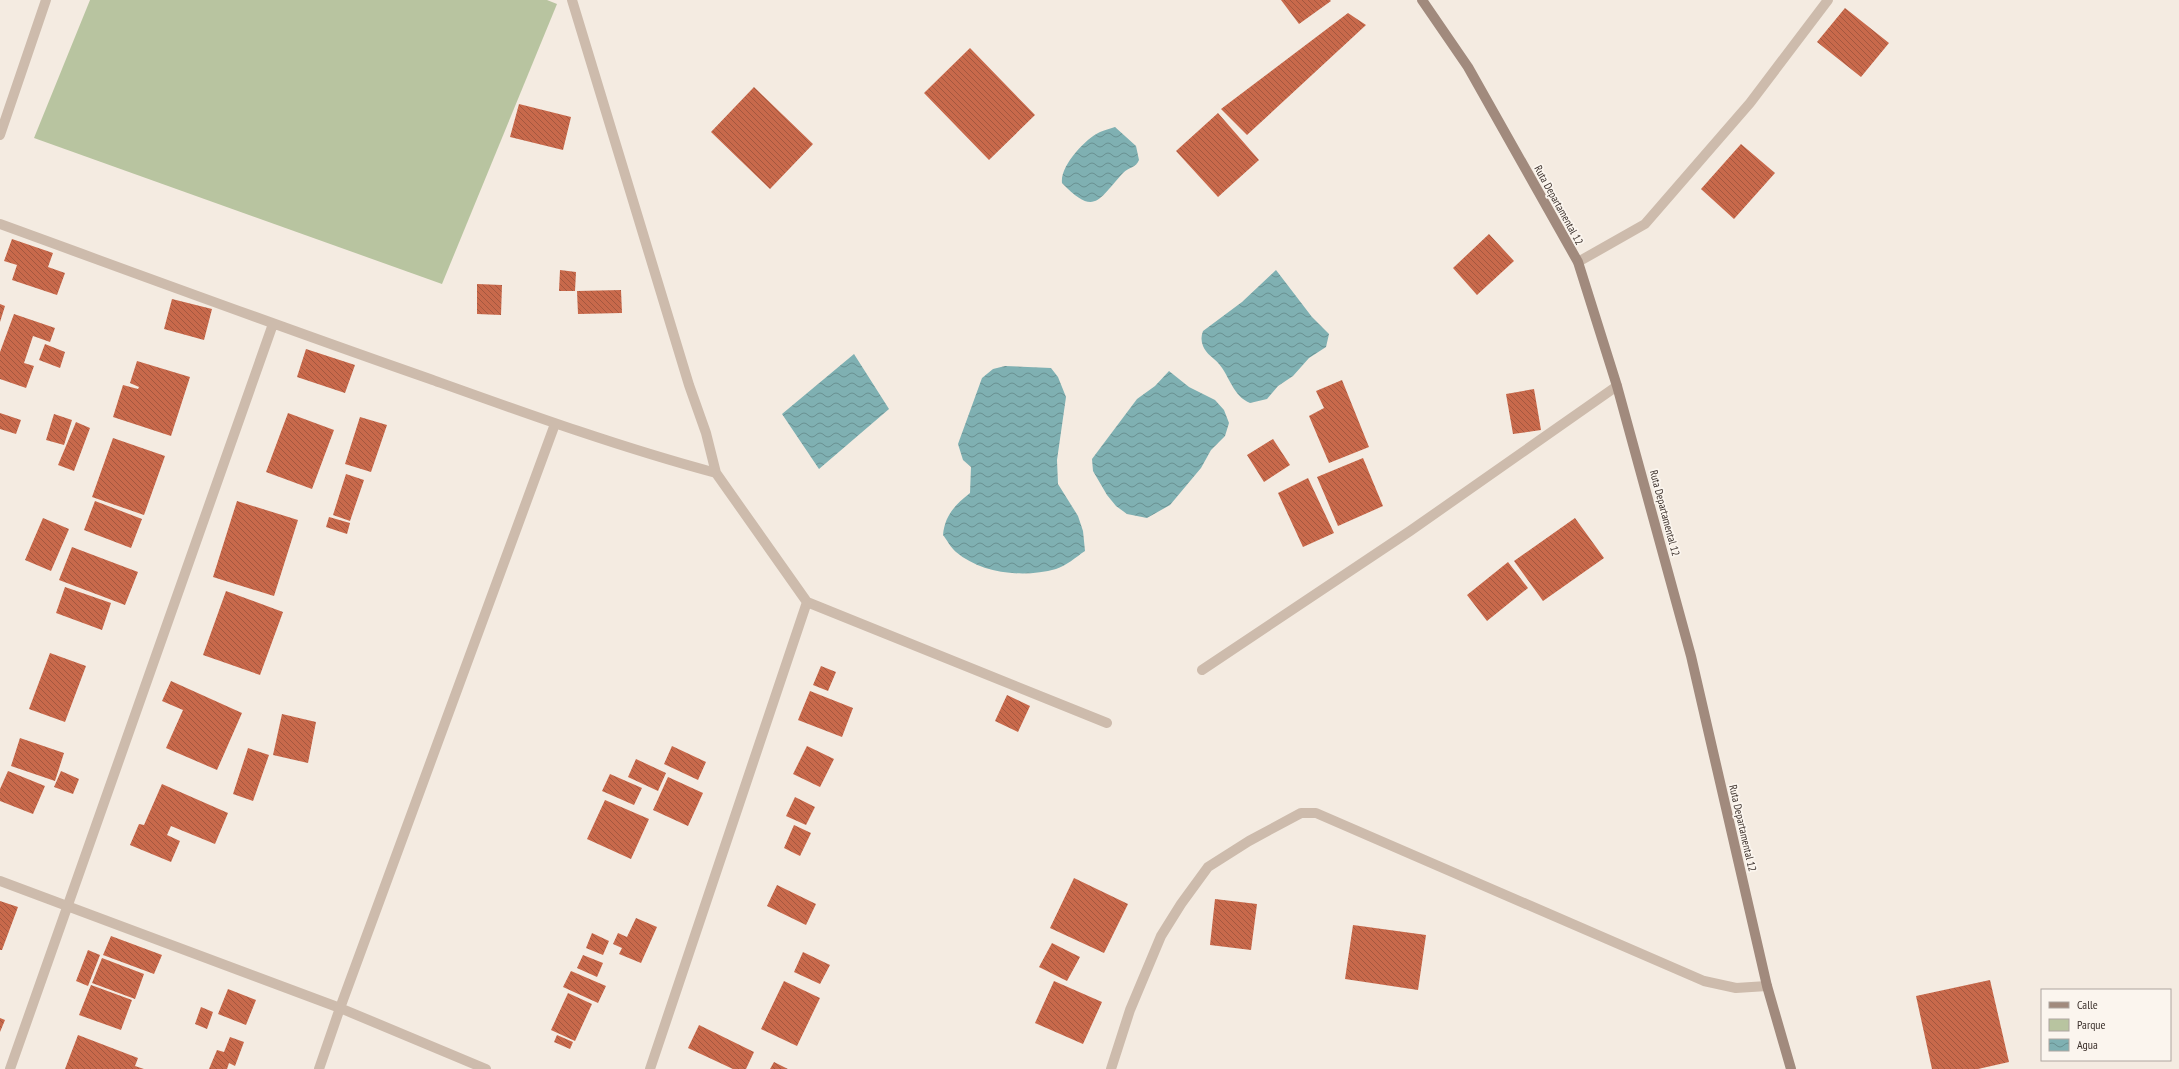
<svg xmlns="http://www.w3.org/2000/svg" width="2179" height="1069" font-family="'PT Sans Narrow',sans-serif">
  <style>
    .park { fill: #b8c4a0 }
    .water { fill: url(#water-waves) }
    .building { fill: url(#building-back-hatch) }
    .lines { fill: none; stroke-linecap: round; stroke-linejoin: round }
    .service { stroke: #cdbbac; stroke-width: 10 }
    .minor { stroke: #cdbbac; stroke-width: 10 }
    .secondary { stroke: #a18a7d; stroke-width: 10 }
    .labels { text-anchor: middle; dominant-baseline: central; stroke-width: 3.5; stroke-linejoin: round; paint-order: stroke }
    .street-label { font-size: 11px; fill: #3b302b; stroke: #fbf5ee }
  </style>
  <defs>
    <pattern id="water-waves" width="16" height="10" patternUnits="userSpaceOnUse"><rect width="16" height="10" fill="#7fb0b2"/><path d="M0 5q4-4 8 0t8 0" fill="none" stroke="#699091"/></pattern>
    <pattern id="building-back-hatch" width="6" height="6" patternUnits="userSpaceOnUse"><rect width="6" height="6" fill="#c8694b"/><path d="M-1 5l2 2M0 0l6 6M5-1l2 2" fill="none" stroke="#a4573f"/></pattern>
  </defs>
  <rect width="100%" height="100%" fill="#f4ebe1"/>
  <path class="park" d="M90 0H547L557 4 442 284 34 138Z"/>
  <path class="water" d="M1115 127 1136 146 1139 160C1136 168 1129 167 1123 173 1098 200 1095 217 1062 183 1060 166 1085 139 1100 132 1104 130 1110 129 1115 127Z
    M1276 270 1312 317 1329 334 1326 347 1309 358 1293 376 1278 386 1267 399 1250 403C1233 396 1230 377 1219 364 1214 358 1206 354 1203 346 1201 341 1201 336 1203 331L1242 302Z
    M854 354 889 409 819 469 782 414Z
    M1005 366 1051 368 1058 377 1066 397 1057 460 1058 484 1078 516 1083 531 1085 551C1076 557 1066 566 1056 569 1024 578 982 574 956 552 951 548 947 540 943 535 945 515 955 505 970 493L971 467 963 460 958 444 982 378 993 369Z
    M1169 371 1189 387 1215 400 1224 410 1229 423 1225 436 1211 450 1201 468 1170 505 1147 518 1127 514 1116 506 1107 495 1093 471 1092 459 1137 399 1155 386Z"/>
  <path class="building" d="M1281 0H1330L1331 1 1299 24Z
    M1845 8 1889 43 1861 77 1817 42Z
    M1348 13 1366 25 1247 135 1221 109Z
    M970 48 1035 115 989 160 924 93Z
    M754 87 813 144 770 189 711 132Z
    M519 104 571 117 563 150 510 137Z
    M1218 113 1259 160 1218 197 1176 151Z
    M1741 144 1775 173 1734 219 1701 189Z
    M1489 234 1514 261 1477 295 1453 268Z
    M12 239 53 253 48 267 65 273 57 295 12 280 17 265 4 261Z
    M560 270 576 272 575 291H559Z
    M477 284 502 285 501 315 477 314Z
    M621 290 622 313 578 314 577 291Z
    M172 299 212 309 204 340 164 329Z
    M0 304 5 306 0 322Z
    M14 314 55 328 50 342 33 336 24 363 34 366 26 388 0 379V352Z
    M45 344 65 352 60 368 39 360Z
    M306 349 355 365 345 393 297 377Z
    M137 361 190 377 171 436 113 417 123 385 138 389 139 387 130 383Z
    M1342 380 1369 447 1329 463 1309 416 1324 408 1316 391Z
    M1534 389 1541 430 1513 434 1506 394Z
    M0 413 21 420 16 434 0 429Z
    M288 413 334 430 312 489 266 472Z
    M54 414 72 420 64 445 46 440Z
    M360 417 387 425 371 472 345 464Z
    M76 422 90 428 74 471 58 465Z
    M113 438 165 456 144 515 92 497Z
    M1273 439 1290 465 1264 482 1247 455Z
    M1363 458 1383 506 1338 526 1317 477Z
    M346 474 364 480 350 521 333 515Z
    M1308 478 1334 533 1303 547 1278 493Z
    M95 501 142 519 131 548 84 530Z
    M237 501 298 520 274 596 213 577Z
    M329 517 350 523 347 534 326 527Z
    M43 518 69 529 51 571 25 560Z
    M1575 518 1604 558 1543 601 1514 561Z
    M72 547 138 572 125 605 59 580Z
    M1508 562 1528 588 1487 621 1467 595Z
    M65 587 111 603 102 630 56 613Z
    M226 591 283 612 260 675 203 655Z
    M50 653 86 666 65 722 29 709Z
    M821 666 836 672 828 691 813 685Z
    M171 681 242 713 217 770 166 748 183 710 162 701Z
    M810 691 853 708 842 737 798 720Z
    M1007 695 1030 706 1018 732 995 721Z
    M282 714 316 722 308 763 273 755Z
    M20 738 64 753 55 781 11 766Z
    M672 746 706 762 698 780 664 764Z
    M807 746 834 759 820 787 793 774Z
    M248 748 269 755 253 801 233 794Z
    M636 759 666 773 658 791 628 777Z
    M8 771 45 786 33 814 0 801V789Z
    M61 771 79 779 73 794 54 787Z
    M610 774 642 788 634 805 602 791Z
    M668 777 703 793 688 826 653 810Z
    M162 784 228 813 215 844 171 826 167 835 180 841 171 862 130 845 139 824 144 825Z
    M795 797 815 807 806 825 786 816Z
    M605 800 649 819 631 859 587 839Z
    M794 825 811 833 800 856 784 848Z
    M1074 878 1128 904 1104 953 1050 928Z
    M777 885 816 904 806 925 767 906Z
    M1215 899 1257 904 1251 950 1210 945Z
    M0 901 18 907 2 950H0Z
    M636 918 657 927 641 963 619 954 622 948 613 944 618 933 627 937Z
    M1353 925 1426 935 1418 990 1345 979Z
    M592 933 609 941 603 955 586 948Z
    M111 936 162 955 154 974 103 955Z
    M1052 943 1080 957 1067 981 1039 967Z
    M88 950 100 955 88 986 76 981Z
    M803 952 830 965 820 984 794 972Z
    M583 955 603 963 597 977 577 968Z
    M102 958 144 974 135 999 92 983Z
    M571 971 606 986 598 1003 563 987Z
    M1990 980 2009 1062 1978 1069H1932L1916 996Z
    M784 981 820 998 797 1046 761 1029Z
    M1054 981 1102 1002 1083 1044 1035 1023Z
    M91 985 132 1000 121 1030 79 1015Z
    M228 989 256 1000 246 1025 218 1014Z
    M568 993 592 1004 575 1041 551 1030Z
    M201 1007 213 1012 207 1029 195 1024Z
    M0 1018 5 1020 0 1032Z
    M699 1025 754 1052 746 1069H733L688 1048Z
    M78 1035 138 1058 135 1066 144 1069H65Z
    M557 1035 573 1042 570 1049 554 1042Z
    M230 1037 244 1042 235 1066 229 1063 227 1069H209L217 1050 224 1052Z
    M774 1062 788 1069H770Z"/>
  <g class="lines">
    <path class="service" d="M1202 670 1410 531 1617 386"/>
    <path class="minor" d="M572 0 689 385 706 433 716 473 807 602 650 1069
      M0 135 46 0
      M0 224C143 276 286 329 430 379 525 413 619 447 716 473
      M1578 262 1645 224 1750 103 1828 0
      M807 602 1107 723
      M0 881 340 1008 486 1069
      M10 1069 273 324
      M319 1069 340 1008 555 424
      M1111 1069 1130 1010 1161 936 1181 904 1208 867 1249 841 1301 813H1316L1704 981 1736 988 1767 986"/>
    <path class="secondary" d="M1422 0 1468 67 1578 262 1617 386 1691 656 1767 986 1791 1069"/>
  </g>
  <g class="labels">
    <g class="street-label">
      <text transform="translate(1559 205) rotate(61)">Ruta Departamental 12</text>
      <text transform="translate(1665 513) rotate(75)">Ruta Departamental 12</text>
      <text transform="translate(1743 828) rotate(77)">Ruta Departamental 12</text>
    </g>
  </g>
  <rect x="2041" y="989" width="130" height="72" fill="#fbf5ee" stroke="#aea6a0"/>
  <rect x="2049" y="1002" width="20" height="6" fill="#a18a7d" stroke="#aea6a0"/>
  <text x="2077" y="1009" font-size="12" fill="#3b302b">Calle</text>
  <rect x="2049" y="1019" width="20" height="12" fill="#b8c4a0" stroke="#aea6a0"/>
  <text x="2077" y="1029" font-size="12" fill="#3b302b">Parque</text>
  <rect x="2049" y="1039" width="20" height="12" fill="url(#water-waves)" stroke="#aea6a0"/>
  <text x="2077" y="1049" font-size="12" fill="#3b302b">Agua</text>
</svg>
